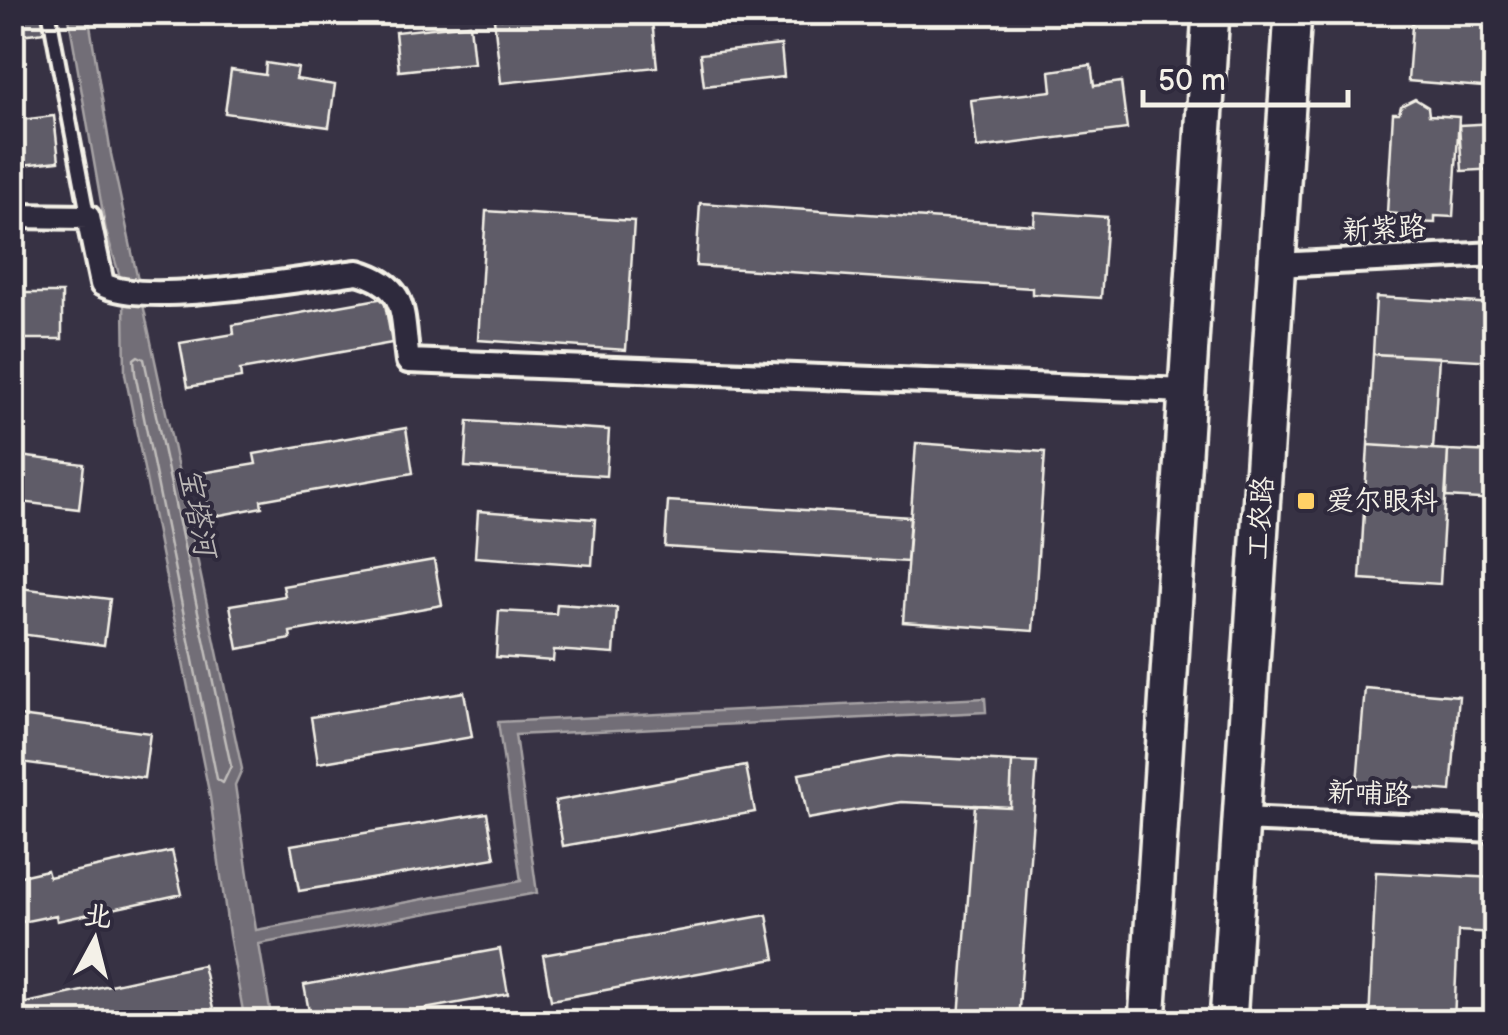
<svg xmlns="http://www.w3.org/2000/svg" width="1508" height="1035" font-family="'Balsamiq Sans','LXGW WenKai TC',sans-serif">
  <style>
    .water { fill: #726e77; stroke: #a6a2a4; stroke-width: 2.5 }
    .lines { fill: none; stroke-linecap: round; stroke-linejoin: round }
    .shore { stroke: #c0bdbb; stroke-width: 2.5 }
    .building { fill: #5f5c67; stroke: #f4f1e8; stroke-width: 2.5 }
    .service-casing { stroke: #f4f1e8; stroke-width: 19 }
    .minor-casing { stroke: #f4f1e8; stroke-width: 30 }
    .primary-casing { stroke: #f4f1e8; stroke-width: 42 }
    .service { stroke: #2f2a3d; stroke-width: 11 }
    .minor { stroke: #2f2a3d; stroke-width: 22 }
    .primary { stroke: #2f2a3d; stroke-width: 35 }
    .poi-dot { fill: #ffd166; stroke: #2f2a3d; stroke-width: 4 }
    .labels { text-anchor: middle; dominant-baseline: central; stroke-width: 8; stroke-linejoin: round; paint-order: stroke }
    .street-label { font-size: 28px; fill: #f4f1e8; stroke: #2f2a3d }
    .poi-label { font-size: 28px; fill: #f4f1e8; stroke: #2f2a3d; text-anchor: start }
    .water-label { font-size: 30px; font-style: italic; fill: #bab6b5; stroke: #2f2a3d }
  </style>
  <rect width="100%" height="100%" fill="#373244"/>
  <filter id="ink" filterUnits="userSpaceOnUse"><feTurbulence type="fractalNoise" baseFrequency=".01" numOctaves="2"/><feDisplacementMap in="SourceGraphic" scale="20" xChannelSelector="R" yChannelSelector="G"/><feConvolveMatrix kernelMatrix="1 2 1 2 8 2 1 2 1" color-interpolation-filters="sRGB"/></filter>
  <g filter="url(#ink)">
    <path class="water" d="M68 13H88L111 154 242 769 235 785 256 930 521 881 498 722 985 698 986 712 515 735 537 893 259 944 272 1022H245L229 935 210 797 125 374 124 302 119 274 106 231Z"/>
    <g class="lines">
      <path class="shore" d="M138 356 144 359 231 766 223 783 217 779 135 373 134 359Z"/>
    </g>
    <path class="building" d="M12 12H43L45 32 12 36Z
      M555 12H651L657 67 501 83 494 19Z
      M1413 12H1488L1482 87 1408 81Z
      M470 24 474 63 399 71 395 32Z
      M781 45 784 77 704 86 700 54Z
      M266 63 298 68 296 79 335 85 329 127 225 113 231 70 265 75Z
      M1091 65 1094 86 1121 82 1127 129 977 148 971 100 1052 91 1050 71Z
      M1415 99 1428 107 1429 115 1459 117 1453 217 1435 216V223L1397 221V214L1387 213 1393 113H1399L1401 106Z
      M54 116 59 161 12 166V121Z
      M1496 123V169L1462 171 1459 125Z
      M700 203 1034 225 1035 212 1107 217 1101 298 1032 294V288L696 266Z
      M486 211 634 221 626 350 478 340Z
      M12 293H62V339H12Z
      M1376 297 1496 304V361L1373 354Z
      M384 298 392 343 240 370 241 378 188 387 180 343 234 334 233 325Z
      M1373 354 1439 357 1433 449 1368 445Z
      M468 421 609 430 606 476 465 467Z
      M406 428 413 473 261 500 262 507 210 517 202 473 256 464 254 454Z
      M916 443 1045 452 1033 631 903 622Z
      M1368 445 1448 450 1440 584 1360 579Z
      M1448 450 1496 452V500L1446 497Z
      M12 455 84 464 79 509 12 501Z
      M668 501 910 517 907 562 665 547Z
      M478 511 595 519 592 565 475 557Z
      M1491 523H1496V569H1489Z
      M434 560 442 605 290 632 291 639 238 649 230 605 285 596 283 586Z
      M12 587 110 599 104 645 12 633Z
      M557 604 617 608 614 654 554 650 553 661 496 657 499 611 556 614Z
      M1365 688 1459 696 1451 791 1357 783Z
      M464 692 472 737 318 763 311 717Z
      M12 715 150 733 144 778 12 761Z
      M897 756 1012 762 1010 807 901 802 808 819 799 774Z
      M1012 762 1037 763 1018 1022 959 1018 975 805 1010 807Z
      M746 766 755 812 563 846 555 801Z
      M487 813 495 858 299 891 291 845Z
      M172 851 182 894 57 921 56 915 12 924V878L47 870 49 877Z
      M1376 872 1496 878V933L1458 931 1454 1022H1369Z
      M767 915 775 959 551 1000 543 955Z
      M500 949 508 994 352 1022H311L304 985Z
      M203 965 213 1009 151 1022H12V1006Z
      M903 1015 1003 1020 1002 1022H862Z"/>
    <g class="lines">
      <g class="service-casing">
        <path id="service" d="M49 12 88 217"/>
      </g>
      <g class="minor-casing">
        <path id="minor" d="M12 216 88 217 102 284C142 308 304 278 358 272 410 287 401 314 408 361L1187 391
          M1276 265 1496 254
          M1240 819 1496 830"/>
      </g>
      <g class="primary-casing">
        <path id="primary" d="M1147 1022 1211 12
          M1228 1022 1293 12"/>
      </g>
      <use href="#service" class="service"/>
      <use href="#minor" class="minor"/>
      <use href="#primary" class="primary"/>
    </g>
  </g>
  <rect class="poi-dot" x="1296" y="491" width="20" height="20" rx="5"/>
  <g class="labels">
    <g class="street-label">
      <text transform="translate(1384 229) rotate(-3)">新紫路</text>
      <text transform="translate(1261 518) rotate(-86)">工农路</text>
      <text transform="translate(1369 794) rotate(2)">新哺路</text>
    </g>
    <g class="poi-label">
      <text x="1326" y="501">爱尔眼科</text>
    </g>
    <g class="water-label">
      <text transform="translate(197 512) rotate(79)">宝塔河</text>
    </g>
  </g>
  <rect width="1508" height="1035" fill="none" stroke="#2f2a3d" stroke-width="50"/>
  <rect x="25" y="25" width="1458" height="985" fill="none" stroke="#f4f1e8" stroke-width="4" filter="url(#ink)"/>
  <g transform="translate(95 940) rotate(7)" stroke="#2f2a3d" stroke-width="8" paint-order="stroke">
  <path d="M0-8L18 38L0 25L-18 38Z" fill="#f4f1e8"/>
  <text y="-15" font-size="28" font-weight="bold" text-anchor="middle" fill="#f4f1e8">北</text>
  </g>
  <path d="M1143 90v15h205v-15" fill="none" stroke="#f4f1e8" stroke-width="5"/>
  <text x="1158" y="90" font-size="30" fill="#f4f1e8" stroke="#2f2a3d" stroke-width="8" paint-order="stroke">50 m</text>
</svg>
